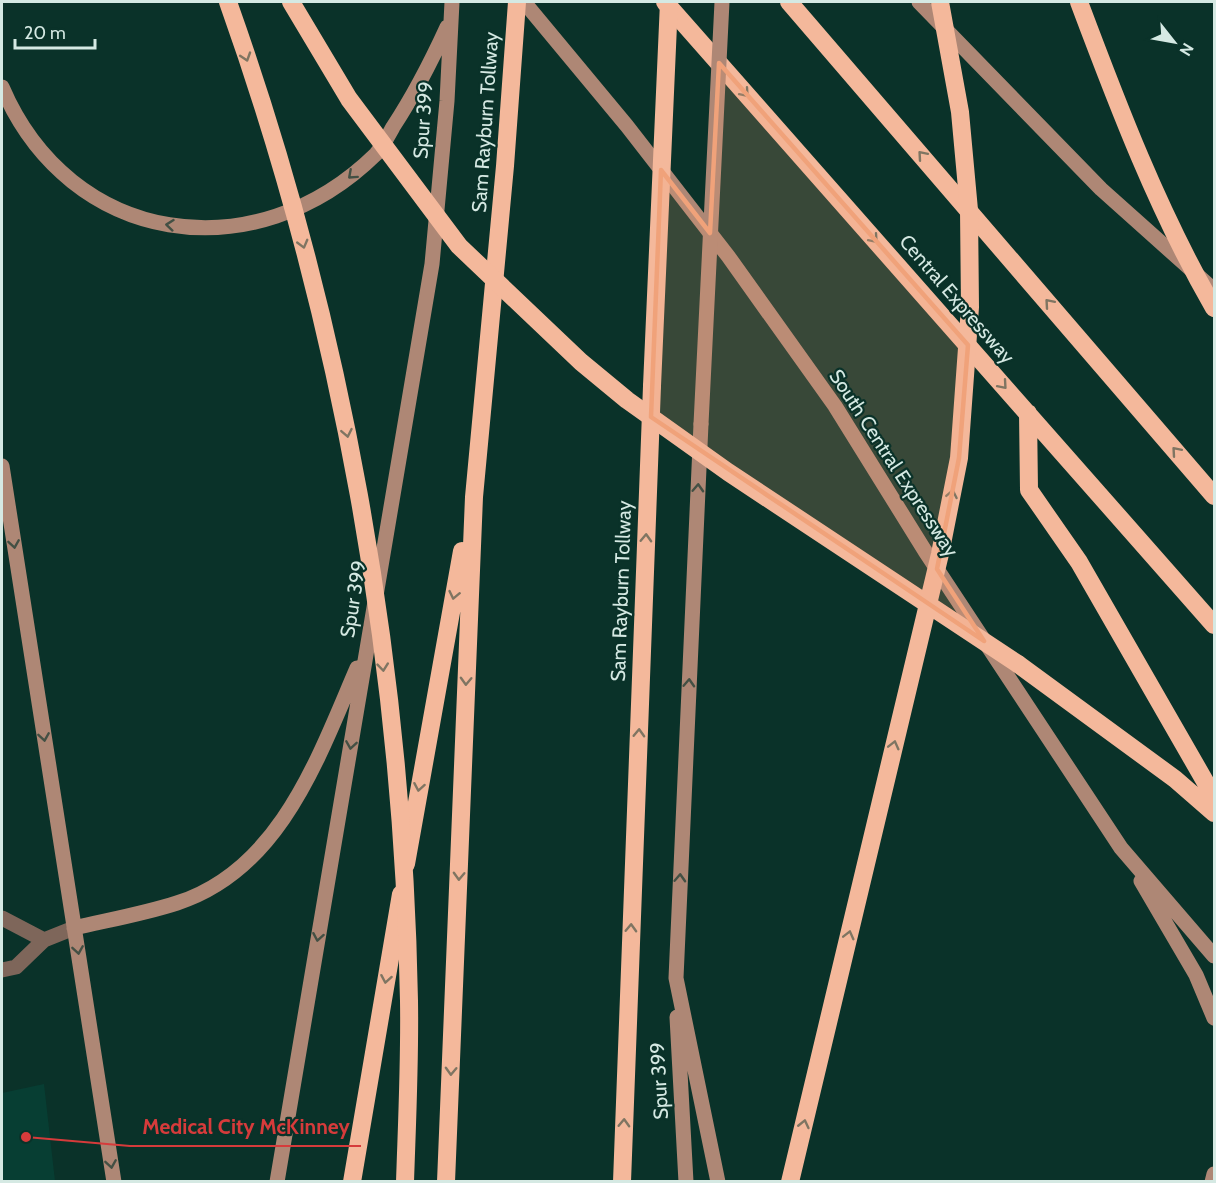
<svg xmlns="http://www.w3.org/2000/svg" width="1216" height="1183" font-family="Cabin,sans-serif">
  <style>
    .built { fill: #073e33 }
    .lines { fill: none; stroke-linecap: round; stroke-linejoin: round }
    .minor { stroke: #7e665a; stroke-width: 15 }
    .secondary { stroke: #ae8775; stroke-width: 15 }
    .motorway { stroke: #f4b89b; stroke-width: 18 }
    .secondary-bridge { stroke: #ae8775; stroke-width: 15 }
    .motorway-bridge { stroke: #f4b89b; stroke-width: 18 }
    .oneway { stroke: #7f7562 }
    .oneway2 { stroke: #435044 }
    .marked { fill: #f0a27a; fill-opacity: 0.2; stroke: #f0a27a; stroke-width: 4.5; stroke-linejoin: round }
    .labels { text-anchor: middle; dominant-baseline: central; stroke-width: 4.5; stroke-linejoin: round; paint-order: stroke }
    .street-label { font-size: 20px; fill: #d5e9e3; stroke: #0a3229 }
    .leader { fill: none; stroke: #d63b3b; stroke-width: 2 }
    .callout-dot { fill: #d63b3b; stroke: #0a3229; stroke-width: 2 }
    .callout-label { font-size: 21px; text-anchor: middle; font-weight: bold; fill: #d63b3b; stroke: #0a3229; stroke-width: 4.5; stroke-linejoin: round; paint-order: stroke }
  </style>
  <rect width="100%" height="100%" fill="#0a3229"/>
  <path class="built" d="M44 1084 55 1181H2V1093Z"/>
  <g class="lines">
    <path class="minor" d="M2 918 44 940
      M2 970 16 967 44 940 74 928"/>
    <path class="secondary" d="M524 2 627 126 728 256 835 406 925 551 1121 848 1214 956
      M919 2 1101 189 1214 290
      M2 87C70 246 255 273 376 154 383 146 388 136 393 127 414 95 431 62 447 27
      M701 424 676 978 718 1182
      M2 466 114 1182
      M1141 881 1196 975 1214 1018
      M74 928C108 920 143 914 177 903 280 870 318 758 357 668
      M677 1017 686 1182
      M277 1182 432 264 447 101 452 2
      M1212 1182 1214 1174"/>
    <path class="motorway" d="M665 2 1214 625
      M789 2 1214 496
      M1028 413 1029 490 1079 562 1214 797
      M1018 664 1175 779 1214 813
      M406 864 462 551
      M352 1182 401 894
      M446 1182 474 497 505 166 517 2
      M622 1182 652 386"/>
    <path class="secondary-bridge" d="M701 424 722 2"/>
    <path class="motorway-bridge" d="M228 2C341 319 403 663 409 1001 410 1061 407 1121 405 1182
      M291 2 349 99 459 246 581 362 627 400 728 472 1018 664
      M1079 2C1118 106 1158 211 1214 308
      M652 386 669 2
      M790 1182 940 554 959 458 970 307 969 210 960 112 940 2"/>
  </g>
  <defs><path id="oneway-chevron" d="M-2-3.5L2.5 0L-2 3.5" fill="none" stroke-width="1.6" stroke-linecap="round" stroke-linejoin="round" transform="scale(1.5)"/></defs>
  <g class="oneway">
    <use href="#oneway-chevron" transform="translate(246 57) rotate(72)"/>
    <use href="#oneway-chevron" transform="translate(745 93) rotate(49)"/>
    <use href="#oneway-chevron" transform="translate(922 155) rotate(-131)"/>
    <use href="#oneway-chevron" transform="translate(874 239) rotate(49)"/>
    <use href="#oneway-chevron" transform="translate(303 244) rotate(75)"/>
    <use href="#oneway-chevron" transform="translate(1049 303) rotate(-131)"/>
    <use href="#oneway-chevron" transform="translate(1003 385) rotate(49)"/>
    <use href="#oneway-chevron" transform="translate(347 433) rotate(79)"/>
    <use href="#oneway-chevron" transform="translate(1176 451) rotate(-131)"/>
    <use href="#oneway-chevron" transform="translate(952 494) rotate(-79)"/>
    <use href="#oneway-chevron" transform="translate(646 538) rotate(-88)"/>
    <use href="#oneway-chevron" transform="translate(454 595) rotate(102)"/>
    <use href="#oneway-chevron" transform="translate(383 667) rotate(84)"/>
    <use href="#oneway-chevron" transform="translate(466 681) rotate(92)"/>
    <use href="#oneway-chevron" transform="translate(639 733) rotate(-88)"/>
    <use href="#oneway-chevron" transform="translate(894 745) rotate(-76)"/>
    <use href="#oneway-chevron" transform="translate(419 787) rotate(100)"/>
    <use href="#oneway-chevron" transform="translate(459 876) rotate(92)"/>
    <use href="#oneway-chevron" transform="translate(631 928) rotate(-88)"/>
    <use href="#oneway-chevron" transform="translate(849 935) rotate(-76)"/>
    <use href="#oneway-chevron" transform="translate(386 979) rotate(100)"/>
    <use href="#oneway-chevron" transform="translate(451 1071) rotate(92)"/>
    <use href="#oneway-chevron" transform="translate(624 1123) rotate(-88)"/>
    <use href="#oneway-chevron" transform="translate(804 1124) rotate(-77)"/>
  </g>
  <g class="oneway2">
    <use href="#oneway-chevron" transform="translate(352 175) rotate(138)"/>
    <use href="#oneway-chevron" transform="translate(170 225) rotate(-174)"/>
    <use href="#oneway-chevron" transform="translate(698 488) rotate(-87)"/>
    <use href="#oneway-chevron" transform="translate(14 544) rotate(81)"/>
    <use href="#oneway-chevron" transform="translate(689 683) rotate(-87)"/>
    <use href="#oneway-chevron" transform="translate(44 737) rotate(81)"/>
    <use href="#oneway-chevron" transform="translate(351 745) rotate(99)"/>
    <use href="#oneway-chevron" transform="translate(680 878) rotate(-87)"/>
    <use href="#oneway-chevron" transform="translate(318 937) rotate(100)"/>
    <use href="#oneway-chevron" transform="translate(78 950) rotate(81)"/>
    <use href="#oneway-chevron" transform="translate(111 1164) rotate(81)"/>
  </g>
  <path class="marked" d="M719 63 968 345 959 458 937 569 984 641 651 417 661 170 710 233Z"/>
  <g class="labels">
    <g class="street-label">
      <text transform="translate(423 120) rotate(-86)">Spur 399</text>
      <text transform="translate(485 122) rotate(-86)">Sam Rayburn Tollway</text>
      <text transform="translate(957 299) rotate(49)">Central Expressway</text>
      <text transform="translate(894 463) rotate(57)">South Central Expressway</text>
      <text transform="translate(621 591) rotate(-88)">Sam Rayburn Tollway</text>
      <text transform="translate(353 599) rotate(-81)">Spur 399</text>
      <text transform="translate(659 1081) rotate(-93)">Spur 399</text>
    </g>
  </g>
  <path class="leader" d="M26 1137L130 1146H361"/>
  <circle class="callout-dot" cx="26" cy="1137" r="6"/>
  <g class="callout-label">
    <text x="246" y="1134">Medical City McKinney</text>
  </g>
  <rect width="1216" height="1183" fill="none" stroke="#d5e9e3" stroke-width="6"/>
  <g transform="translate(1174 42) rotate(121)" stroke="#0a3229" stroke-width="4.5" paint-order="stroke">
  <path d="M0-4.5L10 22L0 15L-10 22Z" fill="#d5e9e3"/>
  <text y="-9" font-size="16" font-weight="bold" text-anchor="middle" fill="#d5e9e3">N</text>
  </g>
  <path d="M15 39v9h80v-9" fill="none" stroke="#d5e9e3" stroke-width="3"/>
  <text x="24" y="39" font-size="18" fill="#d5e9e3" stroke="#0a3229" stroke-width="4.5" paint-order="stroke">20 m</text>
</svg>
